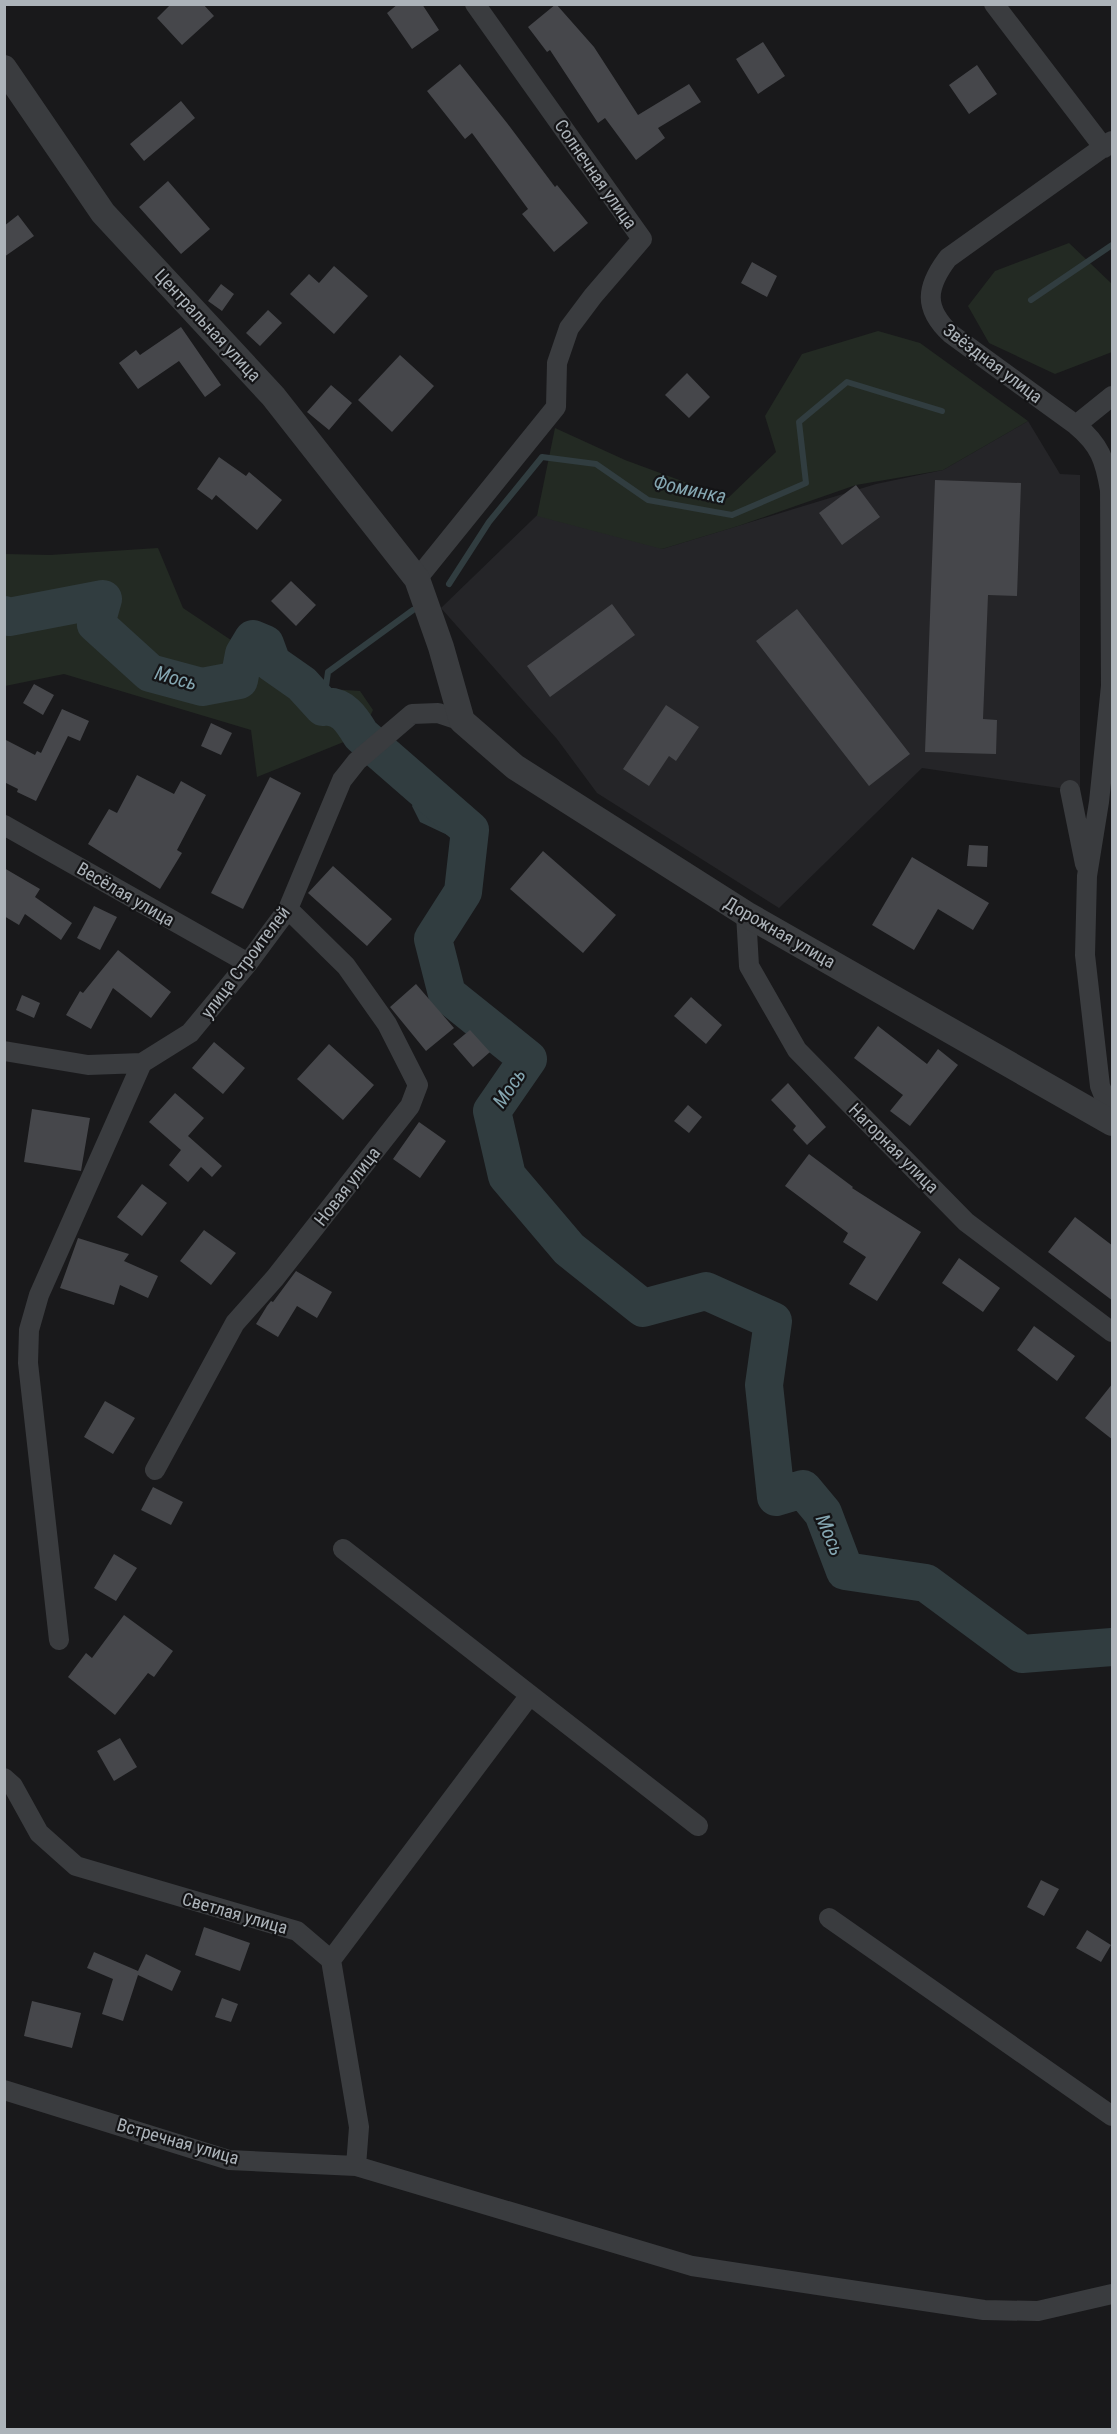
<svg xmlns="http://www.w3.org/2000/svg" width="1117" height="2434" font-family="'Roboto Condensed',sans-serif">
  <style>
    .built { fill: #252528 }
    .green { fill: #232a23 }
    .water { fill: #313d40 }
    .lines { fill: none; stroke-linecap: round; stroke-linejoin: round }
    .stream { stroke: #313d40; stroke-width: 6 }
    .river { stroke: #313d40; stroke-width: 38 }
    .building { fill: #46474b }
    .minor { stroke: #3a3c3f; stroke-width: 20 }
    .tertiary { stroke: #3a3c3f; stroke-width: 26 }
    .labels { text-anchor: middle; dominant-baseline: central; stroke-width: 4.5; stroke-linejoin: round; paint-order: stroke }
    .street-label { font-size: 18px; fill: #acb3b9; stroke: #141416 }
    .water-label { font-size: 20px; font-style: italic; fill: #85a7b2; stroke: #141416 }
  </style>
  <rect width="100%" height="100%" fill="#19191b"/>
  <path class="built" d="M1028 421 1060 474 1080 475V791L922 768 779 908 597 793 557 739 441 608 559 494 662 549 876 484 943 470Z"/>
  <path class="green" d="M1069 243 1112 284V352L1055 374 989 343 968 306 995 271Z
    M878 331 920 343 1028 421 943 470 856 485 738 526 662 549 537 516 555 428 625 460 728 498 776 452 765 416 802 354Z
    M158 548 183 608 301 687 360 691 373 710 361 735 257 777 251 730 64 674 5 686V554L50 555Z"/>
  <path class="water" d="M438 791 462 805 472 822 462 824V837L458 840 420 822 412 806 415 799 423 800Z"/>
  <g class="lines">
    <path class="stream" d="M1031 300 1112 245
      M449 584 489 522 542 457 596 464 648 500 732 515 806 483 799 422 847 382 942 411
      M323 707 328 672 413 610"/>
    <path class="river" d="M4 615 9 617 103 599 96 624 150 673 202 687 239 680 244 654 253 639 265 644 272 663 302 684 323 707C342 704 352 720 361 735L470 830 463 892 433 939 447 994 528 1059 492 1111 507 1176 569 1249 643 1308 706 1291 773 1321 764 1385 776 1497 803 1489 823 1513 845 1571 926 1583 1022 1654 1112 1647"/>
  </g>
  <path class="building" d="M171 4H203L214 16 182 45 157 18Z
    M398 4H422L439 30 412 49 387 13Z
    M556 4 594 47 638 115 689 84 701 102 658 128 665 138 636 160 605 118 598 123 550 50 547 52 528 27Z
    M763 42 785 76 758 94 736 59Z
    M460 64 507 123 555 187 557 185 588 223 554 252 522 214 528 209 472 133 465 139 427 91Z
    M977 65 997 94 969 114 949 85Z
    M181 101 195 118 144 161 130 144Z
    M168 181 210 229 181 254 139 207Z
    M18 215 34 236 4 257V226Z
    M752 262 777 276 767 297 741 283Z
    M334 266 368 296 334 334 290 294 309 274 319 283Z
    M221 284 234 294 222 311 208 301Z
    M268 310 282 323 260 346 246 333Z
    M181 327 221 385 205 397 179 361 138 389 119 363 136 350 140 355Z
    M400 355 434 386 392 432 358 400Z
    M687 373 710 397 689 418 665 395Z
    M331 385 352 403 329 430 307 412Z
    M219 457 246 476 249 472 282 500 257 530 216 495 212 500 197 489Z
    M935 480 1021 483 1017 596 988 595 983 719 997 720 996 754 925 752Z
    M856 485 880 517 842 545 819 513Z
    M291 581 316 605 296 626 271 601Z
    M612 604 635 635 550 697 527 666Z
    M797 609 910 754 869 786 756 641Z
    M34 684 54 695 43 715 23 703Z
    M666 705 699 727 676 761 669 756 649 786 623 769Z
    M62 709 89 721 80 741 68 736 36 801 17 792 18 789 4 782V739L35 755 37 751 41 753Z
    M211 723 232 733 221 755 201 746Z
    M137 775 174 794 181 781 206 795 177 850 182 853 160 889 88 844 109 809 117 813Z
    M270 777 301 793 243 909 211 893Z
    M969 845 988 846 987 867 967 866Z
    M543 851 616 915 583 953 510 889Z
    M912 857 989 903 973 930 938 909 914 950 872 925Z
    M333 866 392 919 367 946 308 893Z
    M4 868 40 889 35 897 72 923 61 940 25 914 19 925 4 916Z
    M94 906 117 917 100 950 77 938Z
    M118 950 171 992 151 1018 113 988 91 1029 66 1015 80 991 83 993Z
    M416 984 454 1028 426 1051 390 1007Z
    M22 995 40 1003 34 1018 16 1010Z
    M691 997 722 1025 706 1044 674 1016Z
    M878 1026 927 1064 938 1049 958 1065 910 1126 890 1111 903 1095 854 1058Z
    M470 1030 490 1052 473 1067 453 1044Z
    M214 1042 245 1068 223 1094 192 1068Z
    M329 1044 374 1085 343 1120 297 1079Z
    M788 1083 826 1127 807 1145 793 1130 796 1126 771 1100Z
    M175 1093 204 1118 188 1136 222 1166 212 1177 201 1167 188 1182 169 1165 181 1150 149 1122Z
    M688 1105 702 1117 689 1133 674 1121Z
    M32 1109 90 1118 81 1171 24 1162Z
    M419 1122 446 1141 420 1178 393 1159Z
    M809 1154 853 1187 852 1188 921 1232 877 1301 849 1284 866 1257 843 1242 848 1233 785 1186Z
    M142 1184 167 1203 142 1236 117 1217Z
    M1075 1217 1113 1246V1301L1048 1252Z
    M204 1230 236 1253 211 1285 180 1261Z
    M78 1238 129 1254 124 1261 158 1276 148 1298 120 1285 114 1305 60 1288Z
    M959 1258 1000 1288 983 1312 942 1283Z
    M296 1271 332 1292 317 1318 297 1306 278 1337 256 1324 267 1306 271 1301 273 1302Z
    M1034 1326 1075 1356 1057 1381 1017 1350Z
    M1113 1383V1440L1085 1418Z
    M105 1401 135 1418 113 1454 84 1437Z
    M153 1487 183 1502 171 1525 141 1510Z
    M114 1554 137 1568 116 1601 94 1588Z
    M124 1615 173 1651 154 1677 148 1673 115 1715 68 1677 86 1653 92 1658Z
    M120 1738 137 1767 114 1781 97 1751Z
    M1041 1880 1059 1889 1044 1916 1027 1907Z
    M204 1927 250 1943 240 1971 195 1955Z
    M1087 1930 1111 1945 1101 1962 1076 1948Z
    M94 1952 138 1971 146 1954 181 1971 172 1991 138 1975 123 2021 102 2014 113 1979 87 1968Z
    M222 1998 238 2004 231 2022 215 2017Z
    M32 2001 81 2013 72 2048 24 2036Z"/>
  <g class="lines">
    <path class="minor" d="M994 4 1104 148
      M1112 141 948 258C926 287 923 308 951 334L1076 425 1112 396
      M1076 425C1100 445 1105 460 1110 490L1111 686 1099 802 1087 876 1085 955 1100 1086 1112 1116
      M417 579 556 407 557 363 569 328 593 296 642 239 475 4
      M1070 790 1085 864
      M4 825 248 963
      M746 914 749 966 797 1050 966 1222 1112 1332
      M4 1051 88 1065 142 1063 190 1033 248 963 288 909 342 780 357 761 412 714 438 713 462 721
      M155 1470 235 1323 275 1278 410 1106 418 1085 387 1024 346 966 288 909
      M343 1549 698 1826
      M59 1640 28 1363 29 1330 39 1295 142 1063
      M4 1778 13 1786 39 1833 76 1866 297 1931 331 1960 359 2127 356 2166
      M829 1918 1112 2116
      M331 1960 530 1695
      M4 2090 229 2160 356 2166 692 2266 984 2310 1038 2311 1112 2294"/>
    <path class="tertiary" d="M4 68 103 213 273 396 417 579 441 647 462 721 515 767 746 914 1112 1123"/>
  </g>
  <g class="labels">
    <g class="street-label">
      <text transform="translate(596 174) rotate(55)">Солнечная улица</text>
      <text transform="translate(208 325) rotate(47)">Центральная улица</text>
      <text transform="translate(993 363) rotate(37)">Звёздная улица</text>
      <text transform="translate(126 894) rotate(30)">Весёлая улица</text>
      <text transform="translate(780 932) rotate(30)">Дорожная улица</text>
      <text transform="translate(245 962) rotate(-53)">улица Строителей</text>
      <text transform="translate(894 1148) rotate(45)">Нагорная улица</text>
      <text transform="translate(347 1186) rotate(-52)">Новая улица</text>
      <text transform="translate(235 1913) rotate(16)">Светлая улица</text>
      <text transform="translate(178 2141) rotate(16)">Встречная улица</text>
    </g>
    <g class="water-label">
      <text transform="translate(690 489) rotate(12)">Фоминка</text>
      <text transform="translate(176 678) rotate(16)">Мось</text>
      <text transform="translate(509 1088) rotate(-56)">Мось</text>
      <text transform="translate(830 1535) rotate(67)">Мось</text>
    </g>
  </g>
  <rect width="1117" height="2434" fill="none" stroke="#acb3b9" stroke-width="12"/>
</svg>
